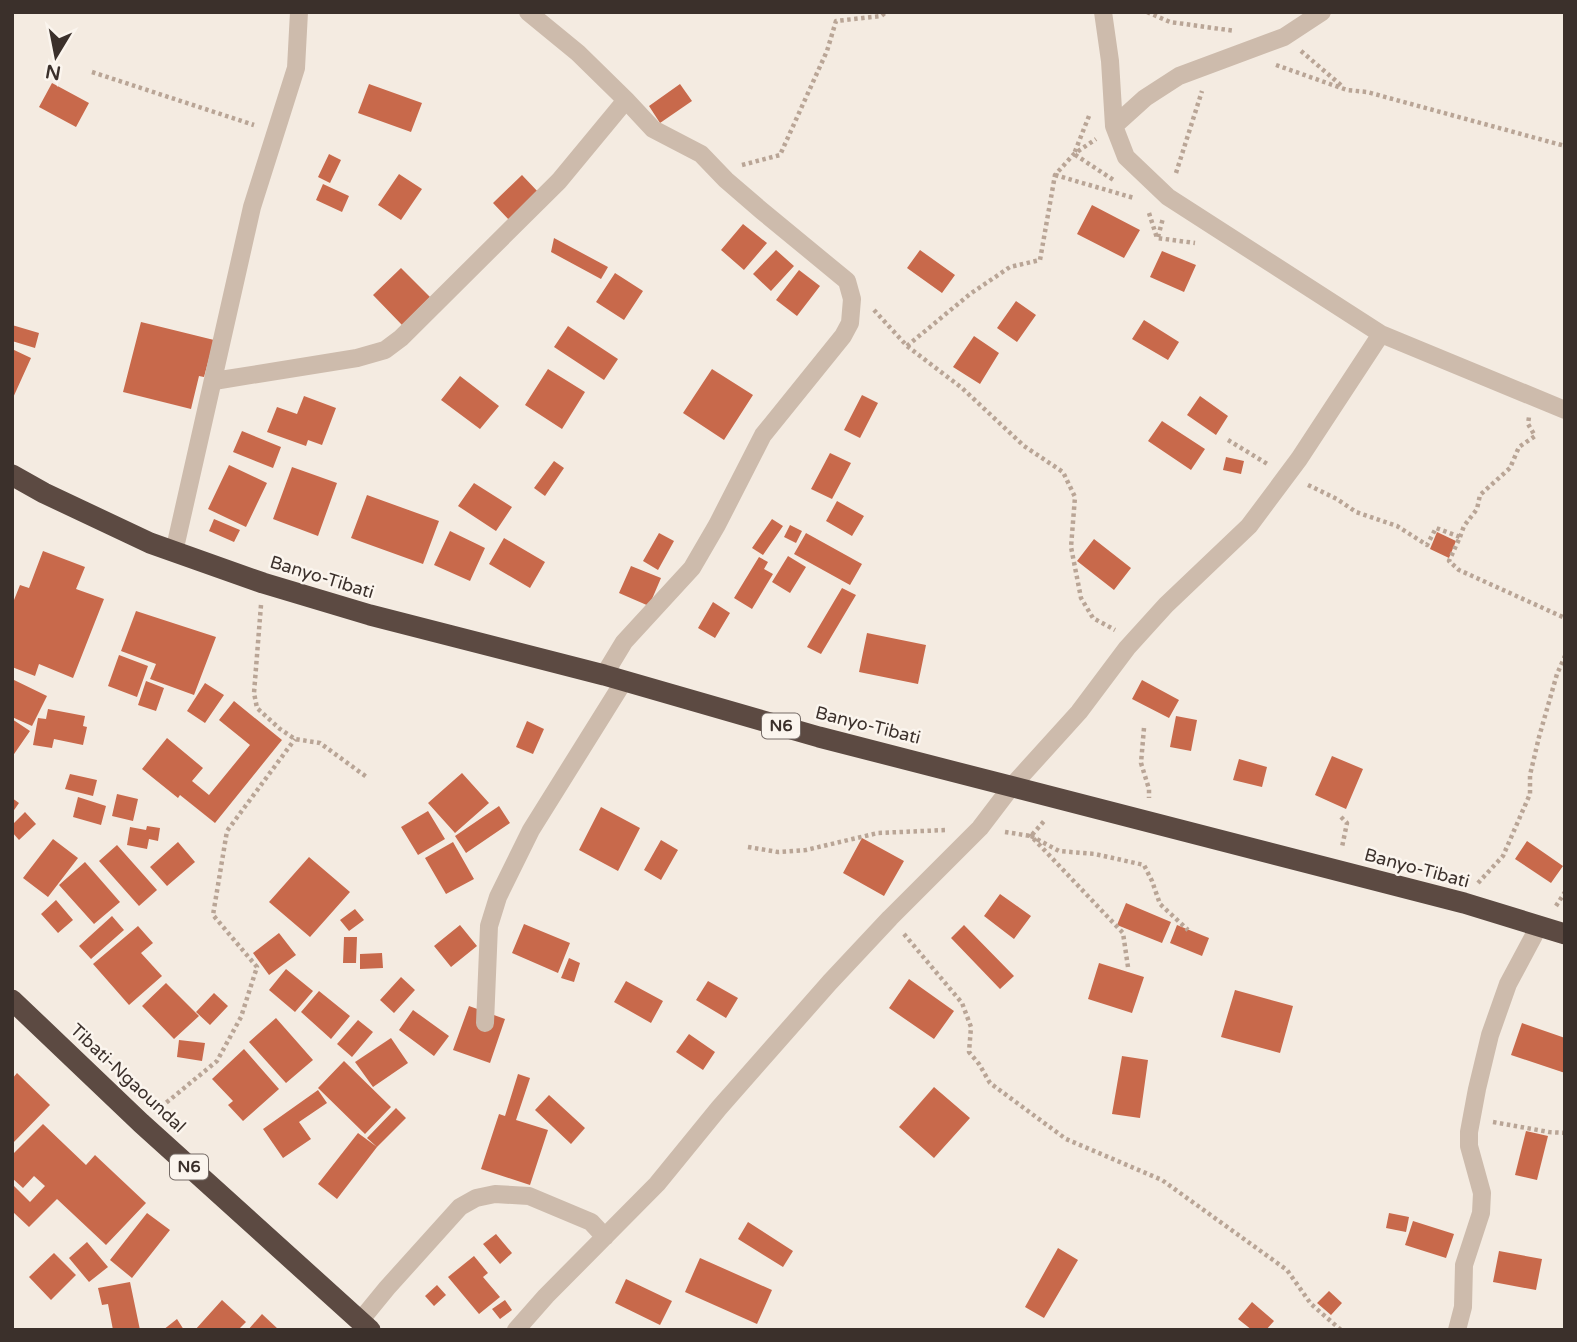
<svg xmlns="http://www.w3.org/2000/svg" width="1577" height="1342" font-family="'Varela Round',sans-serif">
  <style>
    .building { fill: #c8694b }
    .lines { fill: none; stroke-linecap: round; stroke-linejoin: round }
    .path { stroke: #b9a596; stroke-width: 4.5; stroke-dasharray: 3.5 3.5; stroke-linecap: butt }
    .minor { stroke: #cdbbac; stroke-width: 18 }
    .highway { stroke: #5c4a42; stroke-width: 21 }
    .labels { text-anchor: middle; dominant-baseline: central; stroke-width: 5; stroke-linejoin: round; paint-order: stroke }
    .shield { fill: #fbf5ee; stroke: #756b66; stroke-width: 2 }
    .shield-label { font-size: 16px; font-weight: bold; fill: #3b302b }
    .street-label { font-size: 18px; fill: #3b302b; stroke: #fbf5ee }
  </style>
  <rect width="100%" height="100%" fill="#f4ebe1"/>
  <path class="building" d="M52 83 89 103 76 127 39 107Z
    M369 84 422 103 411 132 358 113Z
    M680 84 692 101 660 123 649 106Z
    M329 154 341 160 330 183 318 177Z
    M399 174 422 189 401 220 378 205Z
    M522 175 540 194 511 222 493 203Z
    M323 184 349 196 342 212 316 200Z
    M1092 205 1140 230 1124 258 1077 234Z
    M743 224 767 243 744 270 721 250Z
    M554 238 608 267 601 279 551 252Z
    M776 250 794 266 771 291 753 274Z
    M920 250 955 275 942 293 907 268Z
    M1162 251 1196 265 1184 292 1150 277Z
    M401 268 430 297 402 325 373 295Z
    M799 270 820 286 797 316 776 300Z
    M615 273 643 291 624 320 596 302Z
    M1016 301 1036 315 1017 342 997 328Z
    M1144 320 1179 342 1168 360 1132 339Z
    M141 322 214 340 204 377 199 376 191 409 123 392Z
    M12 325 39 333 35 348 12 341Z
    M568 326 618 359 604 380 554 347Z
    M974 336 999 353 980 384 953 367Z
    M12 349 31 358 12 400Z
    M548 369 585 392 562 429 525 405Z
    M712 369 753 395 724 440 683 413Z
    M460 376 499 406 480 429 441 400Z
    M862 395 878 403 860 438 844 430Z
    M304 396 336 408 322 445 308 440 306 446 267 432 277 407 297 414Z
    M1200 396 1228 416 1216 435 1187 415Z
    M1162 421 1205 449 1191 470 1148 441Z
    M242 431 281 447 273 468 233 452Z
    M830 453 851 463 832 499 811 489Z
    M1226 457 1244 461 1241 474 1223 470Z
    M554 461 564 468 545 496 534 488Z
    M229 465 267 483 246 527 208 509Z
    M292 467 337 483 318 536 273 519Z
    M474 483 512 507 496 531 458 506Z
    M367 495 439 521 423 564 351 538Z
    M837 501 864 516 852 536 826 521Z
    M214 519 240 530 234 542 209 531Z
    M772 519 783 526 763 555 752 548Z
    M790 525 802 531 796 543 784 537Z
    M450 531 485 548 470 581 434 565Z
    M1437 532 1456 541 1449 558 1430 549Z
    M659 533 674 541 658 570 643 561Z
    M806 533 862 564 850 585 794 554Z
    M504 538 545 562 530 588 489 564Z
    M1094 539 1131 568 1114 590 1077 561Z
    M43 551 85 567 76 589 104 599 73 678 39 664 35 676 12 667V605L20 585 29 588Z
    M788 556 806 567 790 593 772 582Z
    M759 557 768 562 764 569 773 574 752 609 734 598Z
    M631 566 661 578 649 606 619 593Z
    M842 588 856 595 821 654 807 647Z
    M713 602 730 613 715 638 698 628Z
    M136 611 216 637 194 695 150 679 156 664 121 651Z
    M867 633 926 645 918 684 859 672Z
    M119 655 148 666 137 697 108 686Z
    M12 679 47 696 32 726 12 717Z
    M1142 680 1179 700 1169 718 1132 699Z
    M146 681 164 688 156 711 138 705Z
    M205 683 224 695 205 723 187 711Z
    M234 701 282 740 215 823 180 795 178 798 142 769 167 738 203 768 192 781 209 795 250 745 219 720Z
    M48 709 85 716 83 726 87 727 83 745 54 739 52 748 33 745 38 718 46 719Z
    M1176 716 1197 720 1191 751 1170 747Z
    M12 719 30 731 12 757Z
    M527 721 544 729 533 754 516 747Z
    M1332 756 1363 769 1346 809 1315 795Z
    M1239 759 1267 767 1262 787 1233 780Z
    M462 773 489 803 455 833 428 803Z
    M70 774 97 780 93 796 65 789Z
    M117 794 138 799 133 821 112 816Z
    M78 797 106 806 101 825 73 817Z
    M12 798 19 803 12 813Z
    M499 806 510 823 466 853 455 836Z
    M601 807 640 828 618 871 579 850Z
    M428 811 445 839 418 855 401 827Z
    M25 812 36 824 19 840 12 832V825Z
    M147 826 160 828 158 841 149 839 147 849 127 845 130 827 146 830Z
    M862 838 904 861 884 896 843 873Z
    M53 839 78 858 48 897 23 878Z
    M661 840 678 850 661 880 644 870Z
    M1527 841 1563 866 1551 883 1515 859Z
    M178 842 195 862 167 886 150 867Z
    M453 842 474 879 446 894 425 858Z
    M117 845 157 890 139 906 99 861Z
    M309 857 350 892 310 937 269 902Z
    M85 862 120 902 94 924 59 885Z
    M1000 894 1031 916 1014 939 984 916Z
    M56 900 73 920 58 933 41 914Z
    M1126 903 1171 922 1162 943 1117 925Z
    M355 909 364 920 349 931 340 920Z
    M112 916 124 930 91 959 79 946Z
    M524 924 570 943 558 973 512 953Z
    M460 925 477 946 451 967 434 946Z
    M964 925 1014 976 1000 989 951 938Z
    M1177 925 1209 938 1202 956 1170 943Z
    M138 926 153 943 141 953 162 976 129 1005 93 964Z
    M279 933 296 955 269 975 253 953Z
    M344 937H357L356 963H343Z
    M382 953 383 968 360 969V954Z
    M569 958 580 963 574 982 561 978Z
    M1099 963 1144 977 1132 1013 1088 999Z
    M286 969 313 991 295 1012 269 990Z
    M401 977 415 990 394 1013 380 1000Z
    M909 979 954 1011 934 1039 889 1008Z
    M626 981 663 1001 651 1023 614 1002Z
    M708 981 738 998 726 1018 696 1000Z
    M166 983 199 1016 174 1039 142 1006Z
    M1235 990 1293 1006 1280 1053 1221 1037Z
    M319 991 350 1016 331 1039 301 1012Z
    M214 993 228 1006 210 1025 196 1012Z
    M469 1006 505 1019 490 1063 453 1050Z
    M413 1010 449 1036 434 1056 399 1030Z
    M276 1018 313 1060 286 1083 249 1042Z
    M358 1020 373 1032 352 1057 337 1044Z
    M1522 1023 1565 1038V1073L1511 1055Z
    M689 1034 715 1052 703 1070 676 1052Z
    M391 1038 408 1063 373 1087 355 1062Z
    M179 1040 205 1043 202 1061 177 1057Z
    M244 1049 279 1089 243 1121 228 1105 233 1101 212 1079Z
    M1122 1056 1148 1060 1140 1118 1112 1114Z
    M344 1061 391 1107 365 1134 318 1088Z
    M17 1073 50 1105 12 1144V1079Z
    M518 1074 530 1078 516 1120 548 1130 530 1185 481 1169 499 1114 505 1116Z
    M934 1087 970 1118 934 1158 899 1127Z
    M318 1090 327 1103 299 1122 311 1139 283 1158 263 1129Z
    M549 1095 585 1128 571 1144 535 1110Z
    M396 1108 406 1118 377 1147 337 1199 318 1184 358 1133 377 1147 367 1138Z
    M43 1124 86 1165 95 1155 146 1203 106 1245 57 1199 29 1227 12 1211V1184L30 1202 45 1186 34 1176 23 1188 12 1178V1155Z
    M1526 1131 1548 1136 1537 1180 1515 1175Z
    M147 1213 170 1230 132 1278 110 1260Z
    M1389 1213 1409 1217 1406 1232 1386 1228Z
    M1413 1221 1454 1234 1446 1258 1405 1245Z
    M748 1222 793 1251 783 1267 738 1239Z
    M496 1234 512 1253 500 1264 483 1244Z
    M87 1242 108 1267 89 1282 69 1258Z
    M1058 1248 1078 1260 1044 1318 1025 1307Z
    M1499 1251 1542 1259 1536 1290 1493 1282Z
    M54 1253 76 1275 51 1300 29 1277Z
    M474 1256 488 1273 483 1277 500 1297 479 1314 448 1277Z
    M700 1258 772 1290 757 1324 685 1292Z
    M626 1279 672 1301 660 1325 615 1303Z
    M130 1282 140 1330H113L108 1304 102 1305 98 1288Z
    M437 1285 446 1295 434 1306 425 1296Z
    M1329 1291 1342 1303 1331 1315 1317 1303Z
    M222 1300 246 1322 238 1330H195Z
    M505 1300 512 1310 500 1319 492 1309Z
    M1252 1302 1274 1321 1266 1330H1252L1238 1319Z
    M262 1314 279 1330H248Z
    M177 1319 184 1330H163Z"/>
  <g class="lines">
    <path class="path" d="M1147 12 1170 22 1235 31
      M1301 51 1342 86
      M1276 65 1347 90 1367 92 1565 146
      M92 72 254 125
      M1089 116 1074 154 1115 181
      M742 165 780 155 827 51 836 21 881 16 886 12
      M1176 173 1202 91
      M1055 175 1134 198
      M1149 213 1157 238 1195 243
      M1158 237 1163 218
      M874 310 907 346 962 388 1024 446 1063 472 1075 497 1071 547 1081 598 1093 618 1115 630
      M907 346 970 294 1010 267 1040 260 1055 175 1074 154 1096 139
      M1228 440 1269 465
      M1308 485 1337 499 1356 512 1397 526 1427 545 1436 528 1460 537 1449 561 1459 570 1565 618
      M1460 537 1464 526 1477 509 1480 495 1510 468 1519 447 1535 436 1528 424 1529 417
      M261 605 254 693 257 708 280 729 295 739 320 743 368 778
      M1144 728 1141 763 1149 789V798
      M1341 817 1347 823 1342 847
      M1005 832 1031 836 1045 820
      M748 847 778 852 806 850 878 833 945 830
      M1478 883 1503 856 1530 794V775L1539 737 1557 674 1565 656
      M1556 906 1565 892
      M904 934 962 1003 971 1027 969 1052 979 1064 990 1083 1066 1139 1162 1180 1287 1270 1311 1304 1341 1330
      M1128 967 1123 933 1031 836 1059 851 1095 854 1144 865 1152 881 1160 904 1188 930
      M161 1107 217 1061 241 1017 257 967 213 915 227 831 295 739
      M1493 1122 1549 1132 1565 1133"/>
    <path class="minor" d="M1103 12 1110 61 1114 126 1126 157 1168 197 1381 334 1565 410
      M1114 126 1145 98 1179 76 1284 37 1322 12
      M214 381 357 358 385 350 401 338 559 181 626 100 578 53 528 12
      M174 552 252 207 296 68 299 12
      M604 675 624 642 692 568 717 525 763 435 843 336 850 323 852 299 847 281 762 211 726 180 701 154 653 129 626 100
      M485 1023 489 926 498 897 531 830 624 681
      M360 1321 387 1288 460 1207 476 1198 495 1194 529 1196 591 1222 605 1237
      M516 1330 546 1296 657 1184 719 1108 830 982 890 918 980 828 1012 786 1079 712 1127 648 1166 605 1249 526 1299 459 1381 334
      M1457 1330 1463 1307 1464 1265 1481 1213 1482 1193 1469 1146V1132L1477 1089 1490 1035 1508 984 1539 926"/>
    <path class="highway" d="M12 475 44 493 150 543 263 583 370 615 604 675 819 737 1464 903 1565 934
      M12 1000 141 1123 370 1330"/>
  </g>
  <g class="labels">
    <g class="shield">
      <rect x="762" y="713.5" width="38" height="25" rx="5"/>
      <rect x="170" y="1154.5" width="38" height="25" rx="5"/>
    </g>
    <g class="shield-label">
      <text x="781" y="726">N6</text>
      <text x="189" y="1167">N6</text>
    </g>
    <g class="street-label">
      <text transform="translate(322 577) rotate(17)">Banyo-Tibati</text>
      <text transform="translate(868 725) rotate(14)">Banyo-Tibati</text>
      <text transform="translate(1417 868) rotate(15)">Banyo-Tibati</text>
      <text transform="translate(128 1078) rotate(43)">Tibati-Ngaoundal</text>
    </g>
  </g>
  <rect width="1577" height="1342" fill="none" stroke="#3b302b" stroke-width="28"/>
  <g transform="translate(56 56) rotate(190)" stroke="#fbf5ee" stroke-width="5" paint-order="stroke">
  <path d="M0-5L12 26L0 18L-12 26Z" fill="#3b302b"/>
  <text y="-10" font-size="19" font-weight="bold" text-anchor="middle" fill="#3b302b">N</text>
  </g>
</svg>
